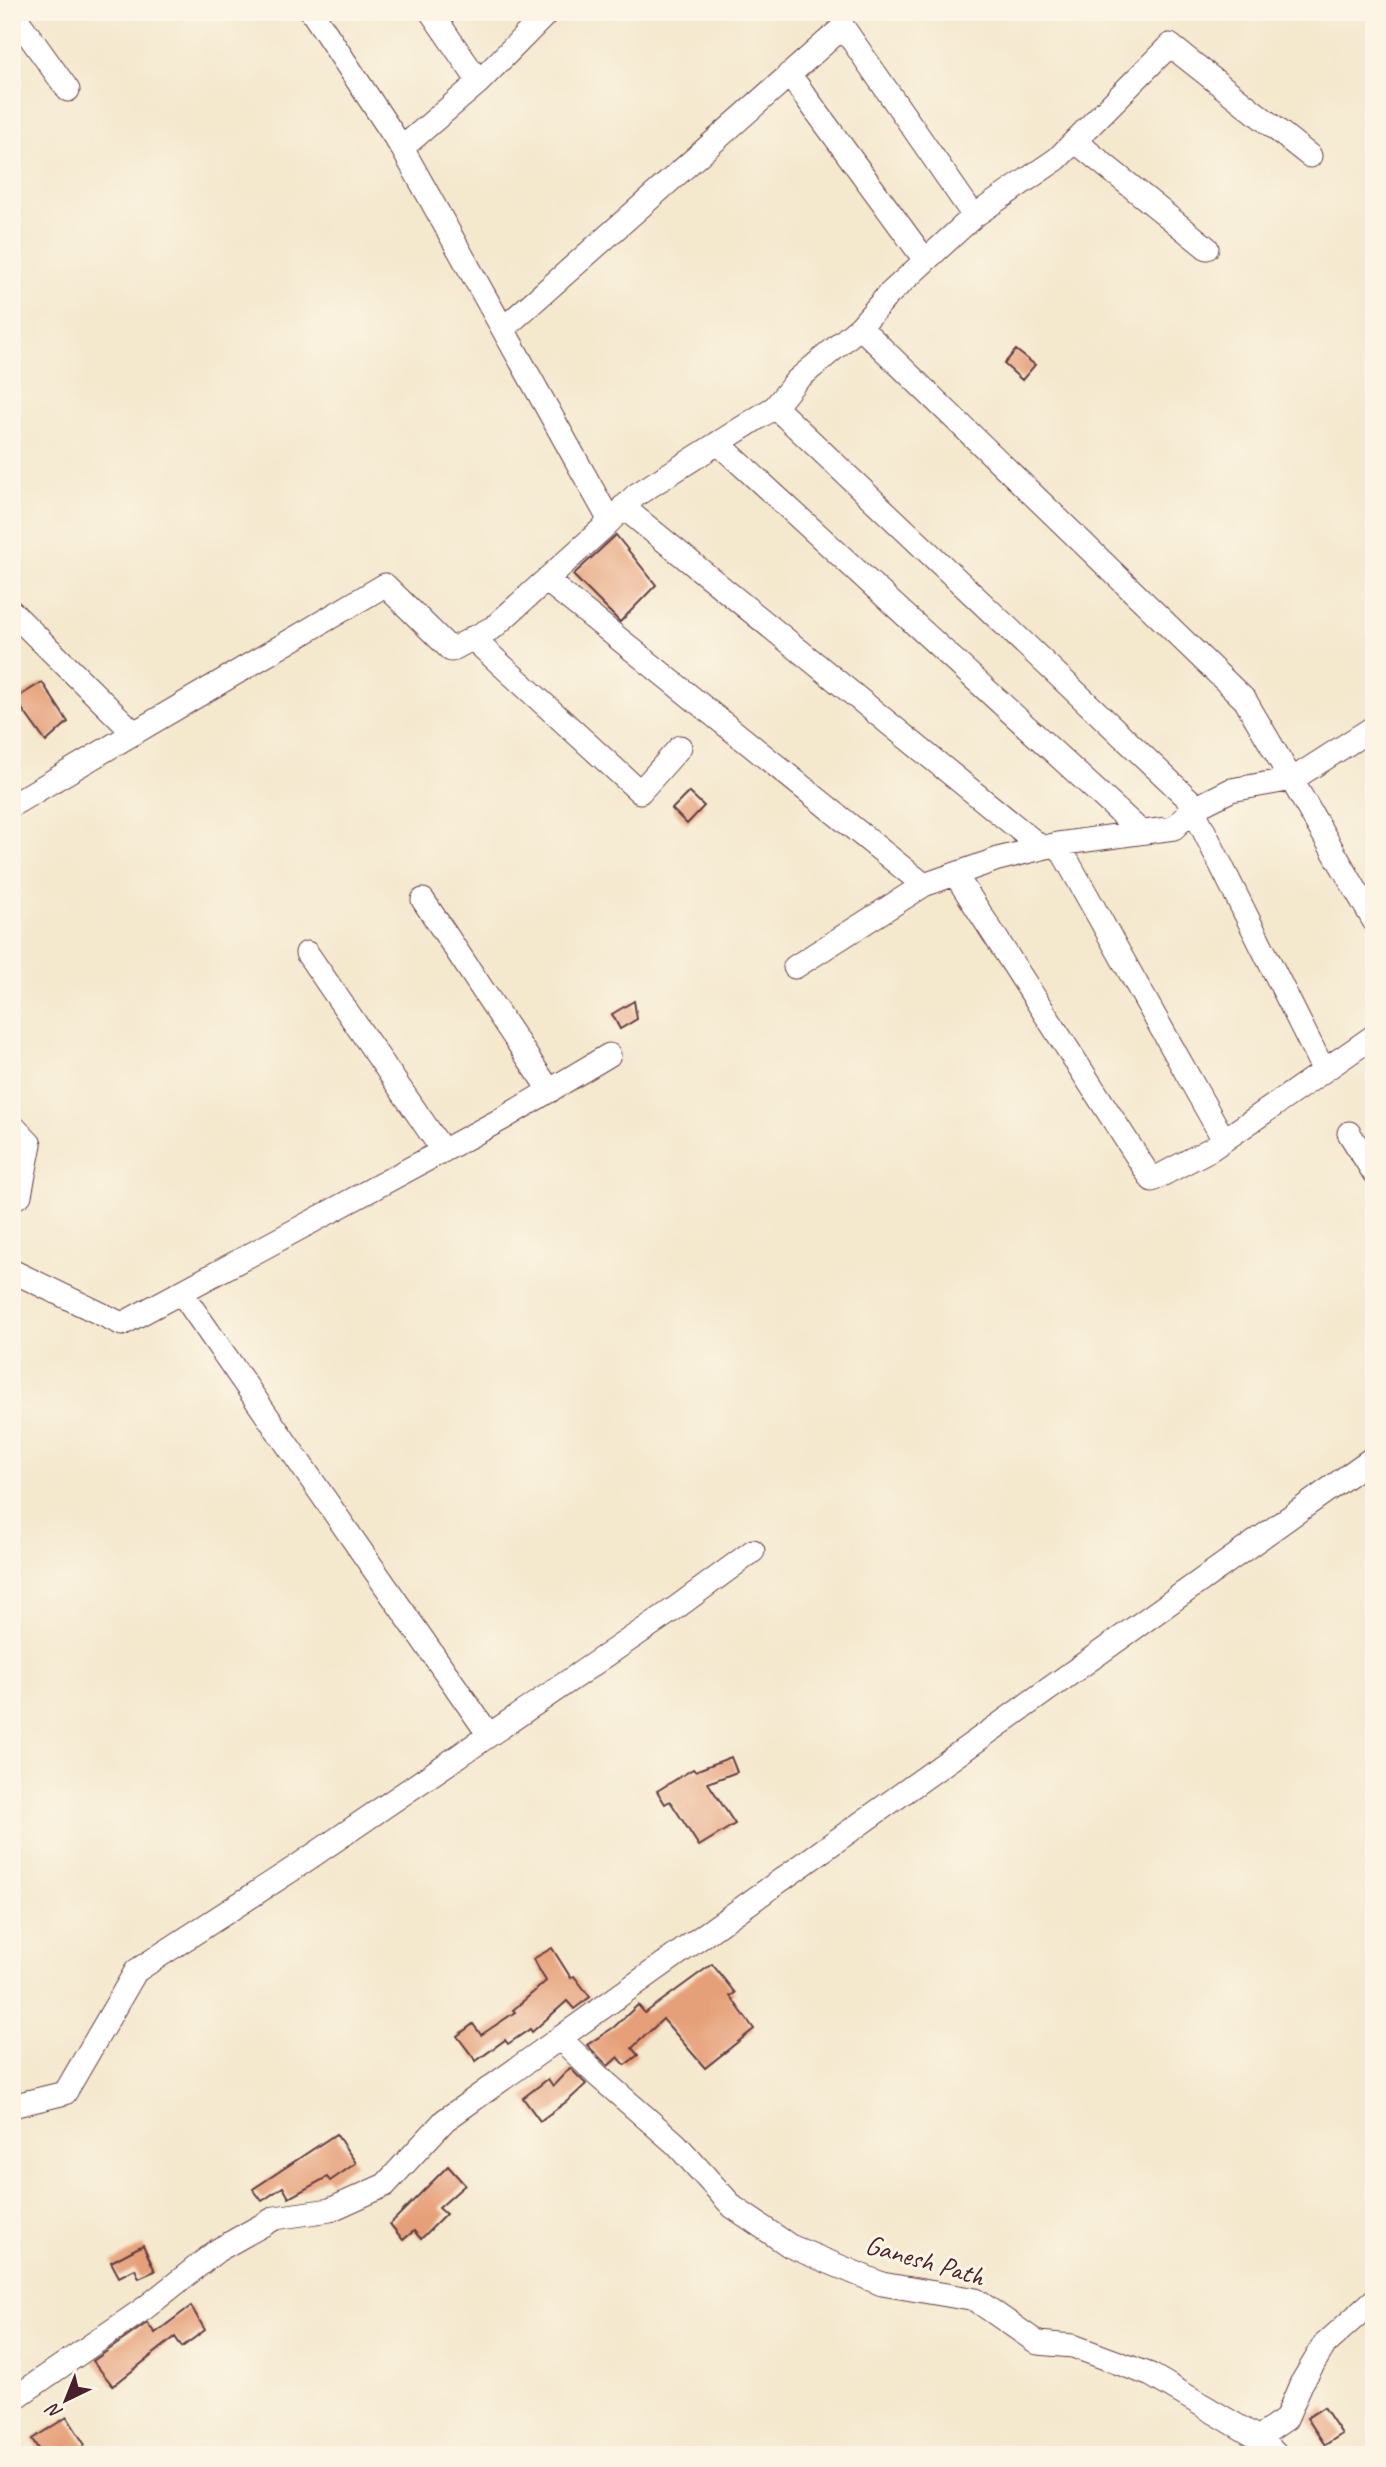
<svg xmlns="http://www.w3.org/2000/svg" width="1386" height="2467" font-family="Caveat,sans-serif">
  <style>
    .building { fill: #e6a079 }
    .lines { fill: none; stroke-linecap: round; stroke-linejoin: round }
    .minor-casing { stroke: #643d43; stroke-width: 25 }
    .minor { stroke: #fff; stroke-width: 23 }
    .labels { text-anchor: middle; dominant-baseline: central; stroke-width: 6; stroke-linejoin: round; paint-order: stroke }
    .street-label { font-size: 28px; fill: #4a1f2b; stroke: #fcf5e5 }
  </style>
  <rect width="100%" height="100%" fill="#fcf5e5"/>
  <filter id="ink" filterUnits="userSpaceOnUse"><feTurbulence type="fractalNoise" baseFrequency=".0143" numOctaves="2"/><feDisplacementMap in="SourceGraphic" scale="14" xChannelSelector="R" yChannelSelector="G"/><feConvolveMatrix kernelMatrix="1 2 1 2 8 2 1 2 1" color-interpolation-filters="sRGB"/></filter>
  <filter id="wash" filterUnits="userSpaceOnUse"><feTurbulence type="fractalNoise" baseFrequency=".00686" numOctaves="4" result="noise"/><feDisplacementMap in="SourceGraphic" scale="28" xChannelSelector="R" yChannelSelector="G"/><feGaussianBlur stdDeviation="1.57" result="paint"/><feColorMatrix in="noise" values="0 0 0 0 0 0 0 0 0 0 0 0 0 0 0 0 0 1.4 0 .05"/><feComposite in="paint" operator="in"/></filter>
  <g filter="url(#wash)">
    <rect width="100%" height="100%" fill="#f4e8cd"/>
    <g id="blocks">
      <path class="building" d="M1016 350 1035 365 1022 380 1004 364Z
        M616 535 656 585 620 622 573 575Z
        M42 682 68 722 46 742 15 699Z
        M689 792 704 806 687 824 672 809Z
        M634 1001 637 1019 620 1029 612 1014Z
        M731 1757 737 1772 708 1783 735 1824 699 1846 670 1801 665 1804 657 1791 693 1769 695 1771Z
        M552 1948 571 1978 574 1976 590 1997 574 2009 567 2001 532 2032 530 2029 508 2044 505 2040 476 2061 457 2036 473 2024 481 2035 515 2012 513 2010 546 1981 533 1959Z
        M712 1964 735 1993 730 1996 754 2029 705 2068 663 2019 632 2048 638 2055 625 2065 618 2057 608 2066 587 2045 614 2027 638 2005 645 2013Z
        M570 2068 586 2084 570 2099 540 2121 523 2098 548 2079 553 2086Z
        M336 2134 356 2163 330 2181 327 2177 289 2198 283 2187 262 2201 253 2189Z
        M448 2166 465 2185 439 2208 446 2214 421 2239 414 2231 403 2240 390 2224Z
        M143 2245 155 2271 139 2278 135 2269 119 2277 111 2262Z
        M191 2306 205 2330 182 2347 175 2337 113 2386 93 2361 147 2323 155 2333Z
        M1324 2407 1342 2434 1325 2445 1307 2418Z
        M67 2417 85 2445 70 2455H42L32 2439Z"/>
    </g>
  </g>
  <g filter="url(#ink)">
    <use href="#blocks" fill-opacity="0" stroke="#643d43" stroke-width="2"/>
    <g class="lines">
      <g class="minor-casing">
        <path id="minor" d="M12 12 68 90
          M312 12 402 148 610 521
          M431 12 479 82
          M789 74 925 260
          M1075 141 1207 248
          M402 148 479 82 548 12
          M974 216 1057 159 1170 45 1310 156
          M860 327 1245 700 1374 921
          M775 407 1197 807
          M718 443 1141 832
          M623 507 1042 848
          M546 580 924 885
          M12 612 134 733
          M472 638 640 792 680 747
          M12 805 385 585 451 650 494 627 602 529 636 495 775 407 796 381 860 327 887 296 974 216 843 27 504 328
          M1193 809 1323 1069
          M1058 844 1224 1140
          M955 874 1152 1180 1211 1149 1374 1036
          M423 900 550 1091
          M307 953 443 1151
          M795 967 924 885 998 859 1058 844 1174 828 1193 809 1231 790 1293 779 1374 727
          M12 1125 30 1144 20 1195 12 1200
          M1349 1133 1374 1173
          M12 1271 122 1324 502 1119 609 1055
          M181 1292 489 1735
          M560 2038 597 2075 676 2144 733 2207 790 2246 882 2284 976 2300 1038 2343 1073 2346 1151 2375 1258 2438 1277 2455
          M12 2106 65 2093 136 1971 293 1869 677 1607 753 1551
          M12 2400 145 2308 218 2250 275 2218 330 2210 385 2185 445 2120 1374 1457
          M1258 2438 1286 2419 1301 2384 1325 2344 1374 2300"/>
      </g>
      <use href="#minor" class="minor"/>
    </g>
  </g>
  <g class="labels">
    <g class="street-label">
      <text transform="translate(925 2260) rotate(16)">Ganesh Path</text>
    </g>
  </g>
  <rect width="1386" height="2467" fill="none" stroke="#fcf5e5" stroke-width="42"/>
  <g transform="translate(66 2400) rotate(223)" stroke="#fcf5e5" stroke-width="5" paint-order="stroke">
  <path d="M0-5L12 26L0 18L-12 26Z" fill="#4a1f2b"/>
  <text y="-10" font-size="19" font-weight="bold" text-anchor="middle" fill="#4a1f2b">N</text>
  </g>
</svg>
